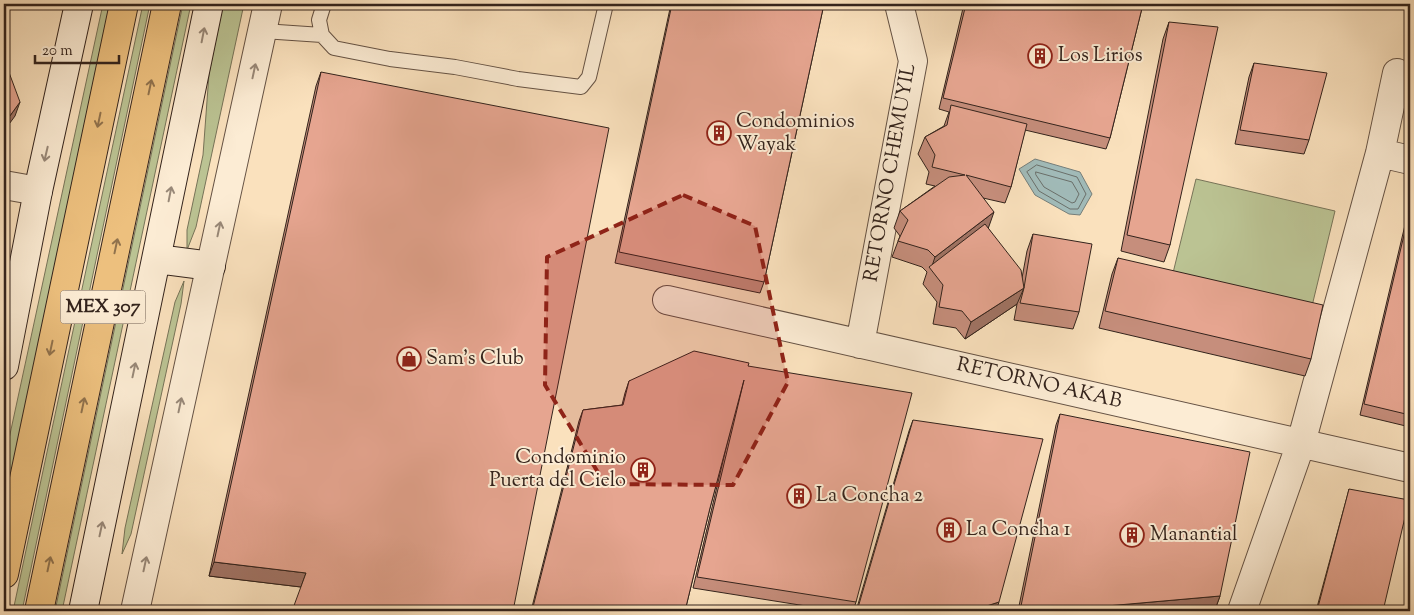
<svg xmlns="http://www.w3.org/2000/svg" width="1414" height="615" font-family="'Sorts Mill Goudy',serif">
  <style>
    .green { fill: #bbc393; stroke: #777358 }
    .water { fill: #a1bbb9; stroke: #757e7a }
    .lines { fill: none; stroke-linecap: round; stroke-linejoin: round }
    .shore { stroke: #6a6f6a; stroke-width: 1 }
    .lane-casing { stroke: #655244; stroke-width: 16 }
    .street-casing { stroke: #655244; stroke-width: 30 }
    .secondary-casing { stroke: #33231c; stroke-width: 30 }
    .highway-casing { stroke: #33231c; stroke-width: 30 }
    .lane { stroke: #fcecd4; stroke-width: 14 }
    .street { stroke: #fcecd4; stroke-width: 28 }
    .secondary { stroke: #fcecd4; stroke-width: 28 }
    .highway { stroke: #edc07e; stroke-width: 28 }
    .wall { fill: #c68e7c; stroke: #33231c }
    .shaded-wall { fill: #a17465; stroke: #33231c }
    .building { fill: #e6a590; stroke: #33231c }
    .oneway { stroke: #988878 }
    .oneway2 { stroke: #90724d }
    .marked { fill: #8f2418; fill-opacity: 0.2; stroke: #8f2418; stroke-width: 4; stroke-dasharray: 10 6; stroke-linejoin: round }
    .labels { text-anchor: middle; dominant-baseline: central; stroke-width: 4; stroke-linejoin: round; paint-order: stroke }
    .shield { fill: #fcecd4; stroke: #6f5f53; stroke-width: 1 }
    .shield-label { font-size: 19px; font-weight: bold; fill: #33231c }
    .poi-label { font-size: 20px; fill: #33231c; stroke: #fcecd4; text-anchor: start }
    .street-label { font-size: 20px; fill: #33231c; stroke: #fcecd4 }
  </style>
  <rect width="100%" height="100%" fill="#fae1bd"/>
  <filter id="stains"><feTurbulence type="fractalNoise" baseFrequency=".004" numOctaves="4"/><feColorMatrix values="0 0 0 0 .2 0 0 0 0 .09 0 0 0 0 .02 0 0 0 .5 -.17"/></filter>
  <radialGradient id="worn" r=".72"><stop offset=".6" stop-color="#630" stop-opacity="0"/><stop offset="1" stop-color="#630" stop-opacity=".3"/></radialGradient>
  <path class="green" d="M103 4H110L4 509V462Z
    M143 4H150L22 611H13Z
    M183 4H191L62 611H55Z
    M223 4H244L196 227 187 250V230L203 155 209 74Z
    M1196 179 1335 211 1312 306 1173 273Z
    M184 281 181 304 131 534 122 554 125 528 175 302Z"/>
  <path class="water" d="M1035 159 1080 172 1092 194 1080 215 1069 214 1035 195 1019 169Z"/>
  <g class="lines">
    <path class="shore" d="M1037 165 1077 177 1086 194 1078 209H1070L1039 191 1027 172Z
      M1036 172 1072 182 1079 194 1075 202 1072 203 1044 187 1036 175Z"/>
    <g class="lane-casing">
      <path id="lane" d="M324 4 319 20 322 35 334 48 390 59 455 67 518 79 581 87 589 77 606 4
        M263 31 322 35"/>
    </g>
    <g class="street-casing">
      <path id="street" d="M1380 153 1410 160
        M4 185 38 191
        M667 300 1410 468
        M860 344 913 61 899 4
        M135 611 268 4
        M1242 611 1301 443 1380 153 1397 73"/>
    </g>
    <g class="secondary-casing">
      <path id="secondary" d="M157 259 211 266
        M4 366 38 191 79 4
        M83 611 209 4"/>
    </g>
    <g class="highway-casing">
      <path id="highway" d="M4 574 124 4
        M39 611 167 4"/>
    </g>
    <use href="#lane" class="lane"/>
    <use href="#street" class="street"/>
    <use href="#secondary" class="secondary"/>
    <use href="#highway" class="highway"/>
  </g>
  <path class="wall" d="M671 4H824L764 282 760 293 615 263Z
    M964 4H1143L1110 138 1106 149 1025 130 1011 187 1005 203 983 198 988 228 1022 278 1027 251 1033 234 1079 312 1073 329 1014 320 1017 304 965 339 956 328 933 324 937 302 923 284 927 272 922 267 892 257 900 236 894 228 900 211 935 186 926 184 929 172 918 154 925 137 944 126 949 112 939 109Z
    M1169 22 1170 245 1164 262 1121 251 1163 39Z
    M1254 63 1309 140 1304 154 1235 144 1249 77Z
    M321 72 301 587 209 576 316 86Z
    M1409 214H1410V427L1360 415 1405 225Z
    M1118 258 1311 359 1305 376 1099 328 1112 274Z
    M748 366 856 602 853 611H830L831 610 693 588 731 427 710 508 685 611H531L579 421 583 410 622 405 625 393 629 381Z
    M1060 414 1220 596 1216 607 1169 611H1018L1056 425Z
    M913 420 996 611H856L909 431Z
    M1349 489 1383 611H1316L1347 497Z"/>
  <path class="shaded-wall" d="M20 102 15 116 4 131V124Z
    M994 212 988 229 931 269 935 257Z
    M1024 288 1017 304 965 339 971 322Z
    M214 562 306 573 301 587 209 576Z
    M1220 596 1216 607 1169 611H1050Z
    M999 602 996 611H971Z"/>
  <path class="building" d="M672 4H824L764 282 619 252Z
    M966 4H1143L1110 138 943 98Z
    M1169 22 1218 27 1170 245 1127 235Z
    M4 59 20 102 4 124Z
    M1254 63 1327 73 1309 140 1240 130Z
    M321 72 609 128 513 611H292L306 573 214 562Z
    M951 105 1027 124 1011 187 966 175 994 212 935 257 928 250 898 241 908 220 900 211 949 177 965 175 932 167 935 155 925 137 947 125Z
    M1409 214H1410V415L1364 404Z
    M985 224 1021 270 1024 288 1033 234 1092 244 1079 312 1020 303 1024 288 971 322 962 311 939 307 943 285 929 267Z
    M1118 258 1323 305 1311 359 1105 311Z
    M694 351 749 363 748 366 912 393 856 602 697 577 744 380 710 508 685 611H532L583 410 623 405 629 381Z
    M1060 414 1250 452 1220 596 1050 611H1020Z
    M913 420 1043 439 999 602 971 611H857Z
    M1349 489 1409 500 1383 611H1317Z
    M831 609 846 611H830Z"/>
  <defs><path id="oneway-shaft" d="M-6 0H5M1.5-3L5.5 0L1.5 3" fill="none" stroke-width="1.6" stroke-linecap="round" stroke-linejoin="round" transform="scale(1.25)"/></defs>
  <g class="oneway">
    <use href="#oneway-shaft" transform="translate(203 35) rotate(-79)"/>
    <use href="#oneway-shaft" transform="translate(254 71) rotate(-78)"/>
    <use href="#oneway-shaft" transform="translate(46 154) rotate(103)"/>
    <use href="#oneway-shaft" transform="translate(170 194) rotate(-79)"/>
    <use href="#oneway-shaft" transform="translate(219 229) rotate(-78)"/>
    <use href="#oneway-shaft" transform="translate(134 370) rotate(-78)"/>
    <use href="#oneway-shaft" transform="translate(180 405) rotate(-78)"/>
    <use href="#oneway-shaft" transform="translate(101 529) rotate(-78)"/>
    <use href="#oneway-shaft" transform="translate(145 564) rotate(-78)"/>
  </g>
  <g class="oneway2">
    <use href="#oneway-shaft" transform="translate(150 87) rotate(-78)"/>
    <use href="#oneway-shaft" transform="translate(99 120) rotate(102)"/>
    <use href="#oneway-shaft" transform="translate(116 246) rotate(-78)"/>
    <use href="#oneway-shaft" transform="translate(51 348) rotate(102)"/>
    <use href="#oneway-shaft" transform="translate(83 405) rotate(-78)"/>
    <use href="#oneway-shaft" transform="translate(49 564) rotate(-78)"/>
  </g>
  <path class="marked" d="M683 195 755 226 788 382 733 485 605 484 545 385 547 257Z"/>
  <defs>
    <g id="building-ring" transform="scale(1.25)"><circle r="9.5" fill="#fcecd4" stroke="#8f2418" stroke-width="1.5"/><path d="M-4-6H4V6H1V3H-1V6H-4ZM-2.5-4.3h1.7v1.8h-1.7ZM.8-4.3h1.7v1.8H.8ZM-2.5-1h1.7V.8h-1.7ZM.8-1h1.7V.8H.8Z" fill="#8f2418"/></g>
    <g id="shop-ring" transform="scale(1.25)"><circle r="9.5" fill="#fcecd4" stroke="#8f2418" stroke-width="1.5"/><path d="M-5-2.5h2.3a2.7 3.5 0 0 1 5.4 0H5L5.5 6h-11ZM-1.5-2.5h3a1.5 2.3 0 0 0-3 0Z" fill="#8f2418"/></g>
  </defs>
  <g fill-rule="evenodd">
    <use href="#building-ring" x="1040" y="56"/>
    <use href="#building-ring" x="719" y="133"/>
    <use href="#shop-ring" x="409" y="359"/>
    <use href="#building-ring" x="643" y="470"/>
    <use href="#building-ring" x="799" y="496"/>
    <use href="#building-ring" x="949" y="530"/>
    <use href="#building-ring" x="1132" y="535"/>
  </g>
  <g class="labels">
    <rect class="shield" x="60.5" y="290.5" width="85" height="33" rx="4"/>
    <g class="shield-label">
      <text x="103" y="307">MEX 307</text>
    </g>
    <g class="poi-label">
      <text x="1058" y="56">Los Lirios</text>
      <text x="736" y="122">Condominios<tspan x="736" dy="23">Wayak</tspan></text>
      <text x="426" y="359">Sam's Club</text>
      <text x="626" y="458" text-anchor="end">Condominio<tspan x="626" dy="23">Puerta del Cielo</tspan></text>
      <text x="816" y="496">La Concha 2</text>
      <text x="966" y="530">La Concha 1</text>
      <text x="1150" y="535">Manantial</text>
    </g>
    <g class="street-label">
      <text transform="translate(891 173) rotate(-80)">RETORNO CHEMUYIL</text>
      <text transform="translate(1039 384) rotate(13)">RETORNO AKAB</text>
    </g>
  </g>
  <rect width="1414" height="615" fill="none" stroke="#fae1bd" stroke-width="20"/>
  <rect x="5" y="5" width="1404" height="605" fill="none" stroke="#33231c" stroke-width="2.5"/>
  <rect x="10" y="10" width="1394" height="595" fill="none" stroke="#33231c"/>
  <path d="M35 55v8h84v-8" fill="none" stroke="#33231c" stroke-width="2.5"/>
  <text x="42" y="55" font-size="15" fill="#33231c" stroke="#fcecd4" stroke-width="4" paint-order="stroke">20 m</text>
  <rect width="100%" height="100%" filter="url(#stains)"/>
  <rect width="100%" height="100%" fill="url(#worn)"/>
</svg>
